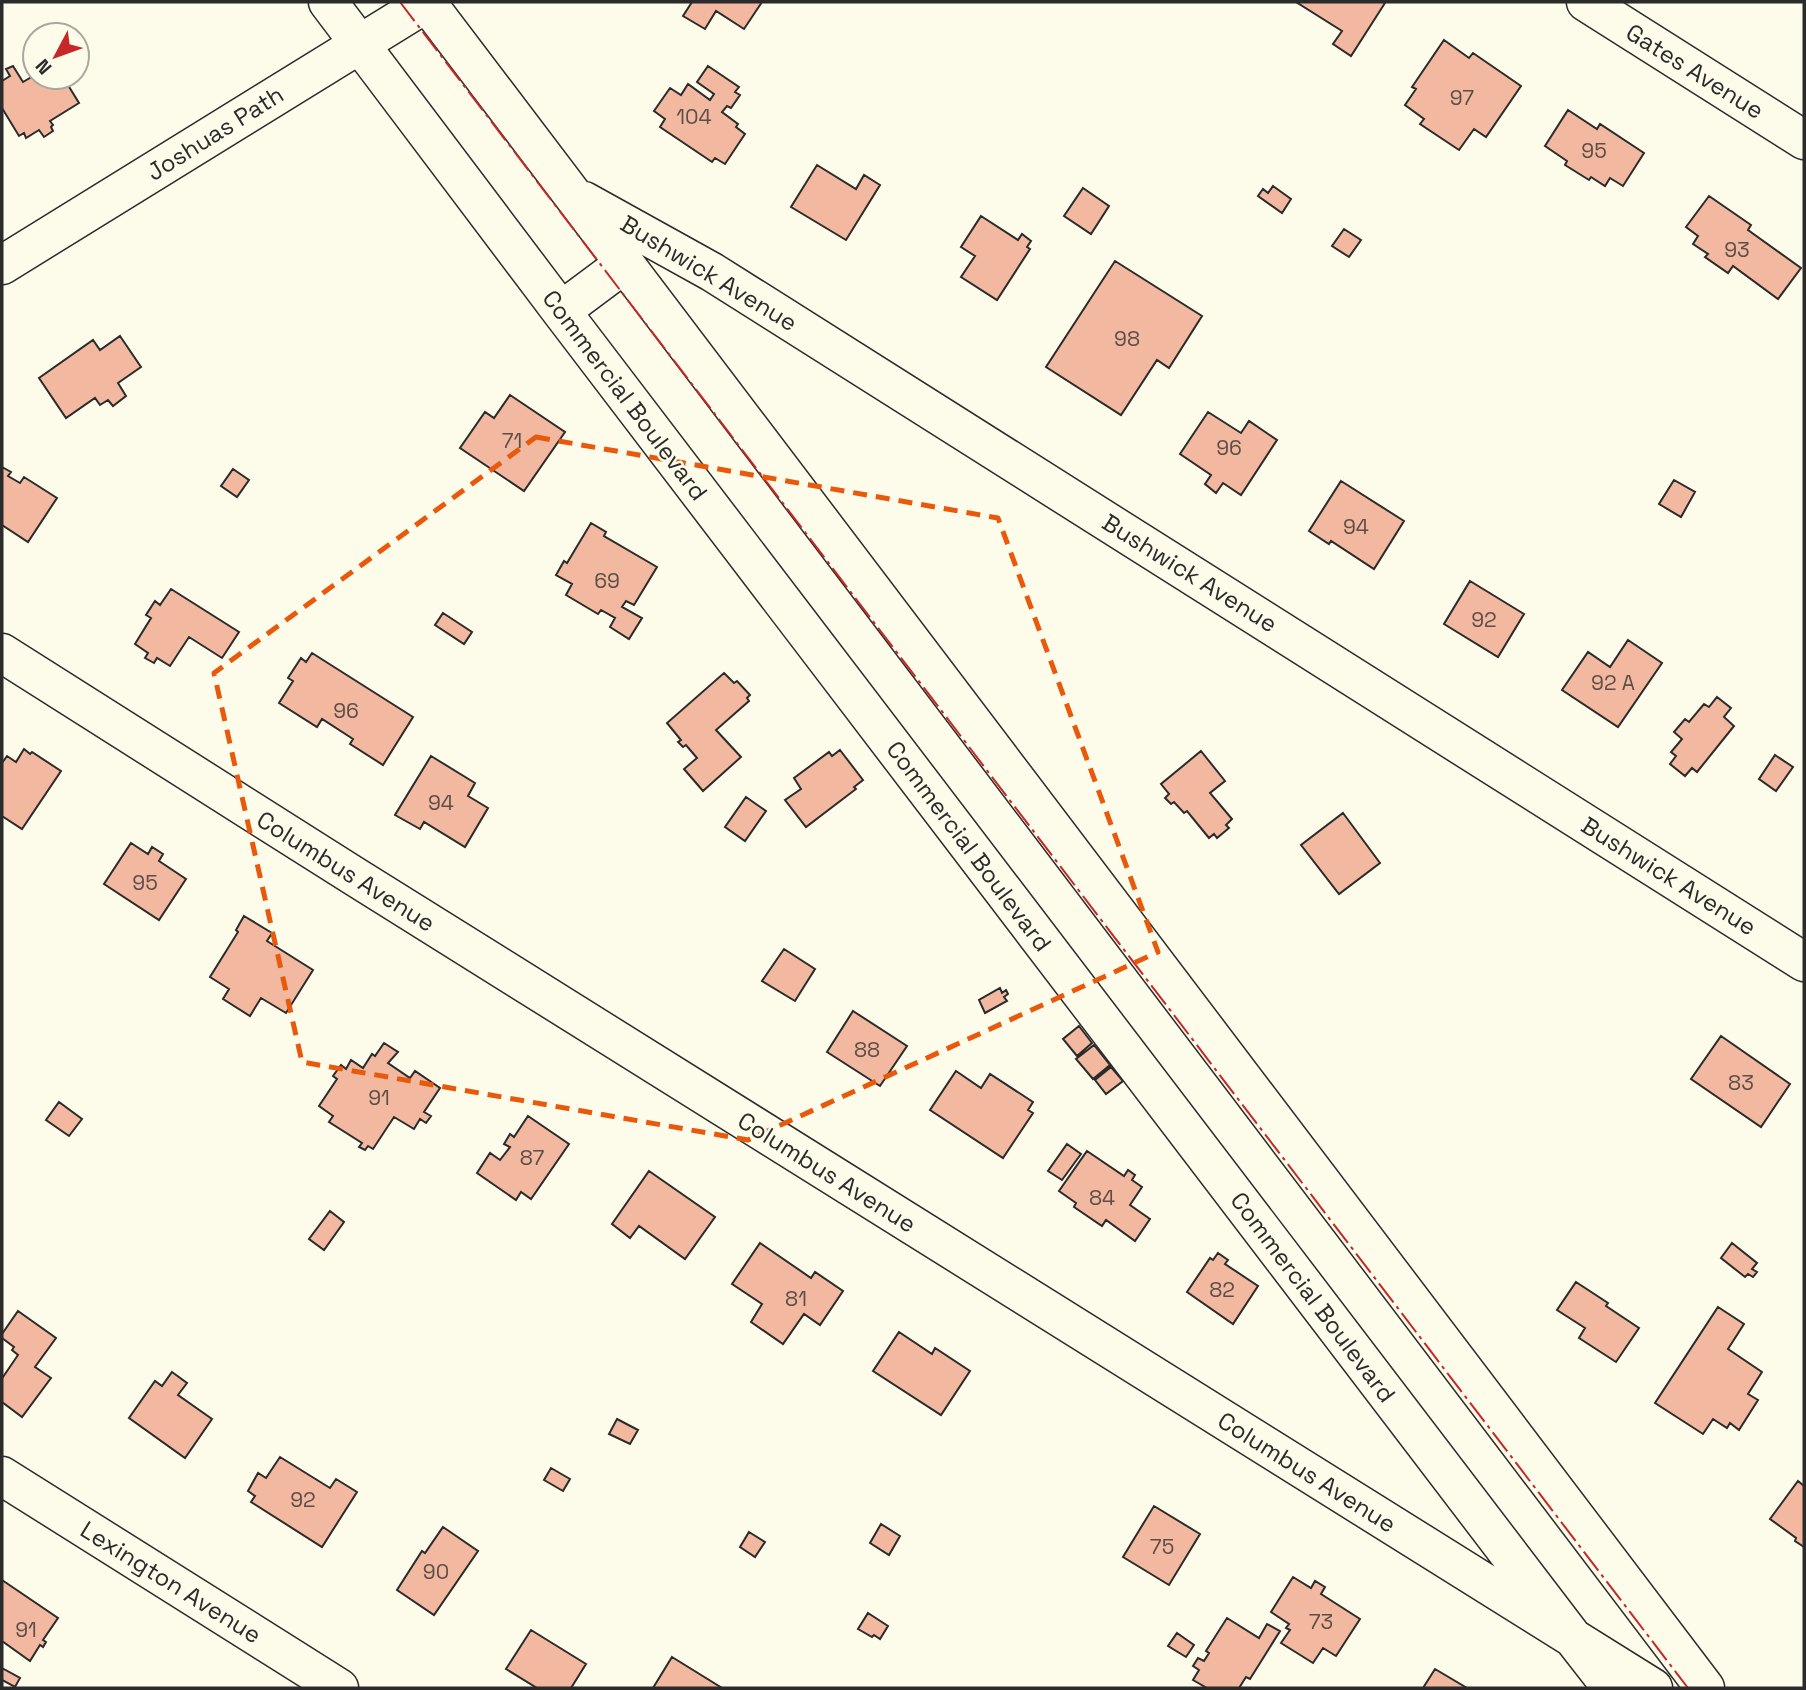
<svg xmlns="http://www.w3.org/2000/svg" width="1806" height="1690" font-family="'Space Grotesk',sans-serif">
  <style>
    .building { fill: #f2b8a0; stroke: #2b2b2b; stroke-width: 2 }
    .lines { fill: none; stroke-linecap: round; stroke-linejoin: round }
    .minor-casing { stroke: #2b2b2b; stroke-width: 41 }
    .major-casing { stroke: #2b2b2b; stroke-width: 41 }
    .minor { stroke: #fdfbea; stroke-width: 38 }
    .major { stroke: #fdfbea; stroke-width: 38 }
    .power { stroke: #c62828; stroke-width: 2; stroke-dasharray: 24 5 3.5 5; stroke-linecap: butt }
    .marked { fill: none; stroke: #e8590c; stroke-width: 5; stroke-dasharray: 14 9; stroke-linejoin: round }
    .labels { text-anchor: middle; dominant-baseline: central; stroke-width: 5; stroke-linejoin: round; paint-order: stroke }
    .number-label { font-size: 21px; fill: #5d4e48 }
    .street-label { font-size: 24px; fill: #2b2b2b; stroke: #fdfbea }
  </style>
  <rect width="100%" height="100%" fill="#fdfbea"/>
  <path class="building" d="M692 2H762L744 29 716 11 705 29 683 16Z
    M1296 2H1383L1385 3 1351 56 1333 44 1342 31Z
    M1444 40 1469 58 1473 53 1521 86 1486 137 1474 129 1459 150 1420 124 1424 119 1405 105 1416 89 1412 87Z
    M13 66 23 82 35 75V77H63L79 103 50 121 53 125 51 127 53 131 44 137 39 130 26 138 24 133 19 136 2 108V81L10 76 6 69Z
    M708 66 739 87 735 92 740 95 731 108 727 106 722 112 738 124 736 127 745 134 725 164 715 158 712 162 660 127 665 119 654 111 670 88 681 95 688 84 710 100 714 94 697 82Z
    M1568 110 1597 129 1600 124 1644 153 1623 186 1610 178 1605 186 1591 177 1589 180 1565 165 1567 161 1545 146Z
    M817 165 856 189 864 175 880 185 846 240 791 207Z
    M1273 186 1291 199 1282 213 1258 196 1263 189 1268 193Z
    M1083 188 1109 206 1091 234 1064 216Z
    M1709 196 1751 225 1748 230 1801 268 1778 299 1733 266 1728 273 1705 257 1708 254 1693 244 1698 236 1686 227Z
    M981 216 1018 240 1022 234 1031 241 1027 247 1030 249 997 300 961 277 975 256 961 247Z
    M1344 229 1361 240 1349 257 1332 246Z
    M1115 261 1202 316 1169 368 1157 360 1121 415 1046 367Z
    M120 336 141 367 118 383 126 396 113 406 108 400 100 405 95 398 66 418 39 378 93 340 100 350Z
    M510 395 565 432 524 491 460 448 485 412 494 418Z
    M1208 412 1241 433 1249 421 1277 440 1241 495 1223 483 1216 493 1205 484 1211 475 1180 454Z
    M2 467 11 472 8 476 20 483 24 477 57 498 28 542 2 525Z
    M233 469 249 480 237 497 221 486Z
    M1674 480 1695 492 1681 517 1659 504Z
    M1341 481 1404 521 1374 569 1331 541 1329 544 1309 531Z
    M591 523 606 532 604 536 657 567 634 605 626 601 622 607 642 618 629 639 610 627 615 618 601 610 598 614 566 595 572 584 556 575 564 561 567 563Z
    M1470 581 1524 614 1498 657 1444 624Z
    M171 589 239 632 222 658 189 637 170 666 157 658 154 663 145 658 148 653 135 644 151 618 146 615 155 601 160 605Z
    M443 613 472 632 464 644 435 625Z
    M1628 640 1662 663 1618 727 1562 690 1588 652 1610 667Z
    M312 653 413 717 383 765 350 744 353 739 322 719 317 727 279 703 293 681 288 678 301 658 306 662Z
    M724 673 734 683 737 681 750 695 747 698 749 701 716 730 741 757 703 791 684 769 697 758 686 745 683 747 678 742 681 740 667 723Z
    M1717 697 1731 708 1724 717 1734 726 1697 772 1692 768 1685 776 1670 764 1676 756 1671 752 1682 739 1674 732 1685 719 1689 722 1704 704 1709 707Z
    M24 749 30 754 32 752 61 771 22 829 2 816V763L7 756 16 762Z
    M840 750 863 780 854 787 856 789 806 827 785 800 801 789 794 778 829 752 832 756Z
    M1201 751 1225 781 1210 793 1232 819 1226 825 1229 828 1217 838 1214 834 1209 838 1187 811 1184 813 1174 802 1171 804 1165 798 1169 794 1161 784Z
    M1775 755 1793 767 1776 791 1759 779Z
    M431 756 475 783 468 796 488 808 465 847 424 822 420 829 395 815Z
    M746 797 766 811 745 841 725 827Z
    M1343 813 1380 863 1339 894 1301 845Z
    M131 843 148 854 152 847 163 854 159 861 186 879 159 920 104 884Z
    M244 916 272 933 267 941 313 970 286 1013 261 998 250 1016 223 999 229 989 210 977 238 932 236 930Z
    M784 949 815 969 795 1001 762 981Z
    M1000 988 1002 993 1006 990 1008 994 1004 997 1007 1001 985 1013 979 1000Z
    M853 1011 907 1046 880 1086 827 1052Z
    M1079 1026 1092 1043 1077 1056 1063 1039Z
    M1721 1036 1790 1084 1761 1127 1691 1079Z
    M384 1043 398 1052 388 1063 410 1078 415 1071 440 1088 424 1112 431 1116 426 1123 420 1119 414 1129 394 1117 373 1149 368 1146 365 1150 359 1147 362 1143 329 1122 333 1116 319 1106 337 1079 333 1076 341 1065 346 1069 351 1060 363 1068 372 1054 375 1056Z
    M1094 1045 1110 1065 1093 1079 1076 1059Z
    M1111 1067 1123 1081 1106 1094 1095 1080Z
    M956 1071 981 1088 990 1074 1033 1102 1028 1110 1033 1113 1003 1158 930 1110Z
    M59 1102 82 1119 69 1136 46 1120Z
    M528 1116 569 1144 531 1199 521 1192 516 1200 477 1173 490 1153 500 1160 510 1147 504 1144 510 1134 514 1137Z
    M1067 1144 1081 1154 1062 1180 1048 1171Z
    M1087 1151 1124 1176 1128 1170 1135 1175 1132 1180 1142 1187 1130 1205 1150 1219 1135 1241 1106 1220 1102 1226 1074 1207 1076 1203 1059 1191Z
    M649 1171 715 1217 685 1259 639 1226 630 1238 612 1224Z
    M330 1211 344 1222 324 1250 309 1239Z
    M760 1243 811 1278 815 1272 843 1291 820 1325 804 1314 783 1344 751 1322 762 1304 732 1284Z
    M1732 1243 1757 1263 1752 1269 1757 1272 1753 1277 1748 1274 1745 1277 1721 1258Z
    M1218 1253 1228 1260 1225 1264 1258 1286 1233 1324 1187 1292 1210 1258 1213 1260Z
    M1576 1282 1608 1303 1606 1306 1639 1328 1616 1362 1579 1338 1585 1328 1557 1310Z
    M1718 1307 1744 1324 1728 1349 1762 1372 1748 1394 1758 1400 1739 1430 1730 1423 1727 1428 1713 1419 1703 1434 1655 1403Z
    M18 1311 56 1338 35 1367 51 1378 22 1417 2 1402V1376L3 1377 18 1355 12 1350 14 1347 2 1338V1334Z
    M899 1332 932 1354 935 1348 970 1371 941 1415 873 1371Z
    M172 1372 187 1383 178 1395 212 1419 185 1458 129 1418 155 1381 162 1386Z
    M617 1419 638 1430 630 1444 609 1434Z
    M280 1457 330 1488 336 1479 357 1492 322 1547 251 1502 255 1496 248 1491 258 1473 266 1478Z
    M551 1468 570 1479 563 1491 544 1480Z
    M1798 1481 1804 1486V1547L1795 1541 1796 1538 1770 1519Z
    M1154 1506 1200 1534 1169 1585 1123 1557Z
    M881 1524 900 1536 889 1555 870 1543Z
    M443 1527 478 1551 434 1615 397 1590 422 1551 425 1553Z
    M749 1532 765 1542 755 1557 740 1547Z
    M1293 1577 1311 1588 1315 1581 1325 1587 1321 1594 1360 1619 1336 1656 1323 1648 1313 1663 1281 1643 1290 1630 1286 1628 1289 1624 1271 1612Z
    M2 1580 58 1618 43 1640 46 1642 43 1647 40 1645 30 1661 2 1641Z
    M868 1613 888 1626 880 1639 874 1635 872 1637 858 1629Z
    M1227 1618 1259 1638 1267 1624 1280 1631 1250 1679 1246 1677 1239 1688H1207L1193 1680 1199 1670 1193 1666 1198 1658 1204 1661 1209 1653 1206 1651Z
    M531 1630 586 1664 571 1688H537L506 1669Z
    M1177 1633 1194 1645 1186 1657 1168 1646Z
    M672 1657 722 1688H653Z
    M2 1668 20 1678 15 1687 2 1680Z
    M1435 1669 1467 1688H1423Z"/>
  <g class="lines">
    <g class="minor-casing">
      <path id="minor" d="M328 2 561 311 1573 1638 1612 1688
        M1586 2 1804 140
        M427 3 1705 1688
        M584 201 712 272 1804 962
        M561 311 624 264
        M2 653 354 876 1653 1688
        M2 1476 339 1688"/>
    </g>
    <g class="major-casing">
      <path id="major" d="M2 265 428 2"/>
    </g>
    <use href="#minor" class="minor"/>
    <use href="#major" class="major"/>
    <path class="power" d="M400 2 1688 1688"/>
  </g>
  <path class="marked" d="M536 437 998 518 1158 952 748 1140 302 1062 214 673Z"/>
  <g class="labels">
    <g class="number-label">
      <text x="1462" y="97">97</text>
      <text x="694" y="116">104</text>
      <text x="1594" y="150">95</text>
      <text x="1737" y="249">93</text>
      <text x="1127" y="338">98</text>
      <text x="512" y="440">71</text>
      <text x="1229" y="447">96</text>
      <text x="1356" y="526">94</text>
      <text x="607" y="580">69</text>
      <text x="1484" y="619">92</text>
      <text x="1613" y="682">92 A</text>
      <text x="346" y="710">96</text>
      <text x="441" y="802">94</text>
      <text x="145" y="882">95</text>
      <text x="867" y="1049">88</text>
      <text x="1741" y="1082">83</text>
      <text x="379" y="1097">91</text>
      <text x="532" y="1157">87</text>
      <text x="1102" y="1197">84</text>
      <text x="1222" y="1289">82</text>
      <text x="796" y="1298">81</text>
      <text x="303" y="1499">92</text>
      <text x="1162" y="1546">75</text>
      <text x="436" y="1571">90</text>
      <text x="1321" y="1621">73</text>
      <text x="26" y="1629">91</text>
    </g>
    <g class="street-label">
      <text transform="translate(1695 71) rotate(32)">Gates Avenue</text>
      <text transform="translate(215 133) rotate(-32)">Joshuas Path</text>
      <text transform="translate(709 273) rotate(31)">Bushwick Avenue</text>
      <text transform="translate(625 395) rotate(53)">Commercial Boulevard</text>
      <text transform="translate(1190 573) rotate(32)">Bushwick Avenue</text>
      <text transform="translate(969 846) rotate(53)">Commercial Boulevard</text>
      <text transform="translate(346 871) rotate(32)">Columbus Avenue</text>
      <text transform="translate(1669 876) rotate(32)">Bushwick Avenue</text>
      <text transform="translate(827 1172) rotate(32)">Columbus Avenue</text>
      <text transform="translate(1313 1297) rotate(53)">Commercial Boulevard</text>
      <text transform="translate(1307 1472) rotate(32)">Columbus Avenue</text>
      <text transform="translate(171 1582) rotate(32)">Lexington Avenue</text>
    </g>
  </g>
  <rect width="1806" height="1690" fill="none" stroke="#2b2b2b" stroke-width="7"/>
  <g transform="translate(56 56) rotate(229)"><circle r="33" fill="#fdfbea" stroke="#a9a89e" stroke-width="2"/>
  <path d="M0-5L12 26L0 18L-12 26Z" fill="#c62828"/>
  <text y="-10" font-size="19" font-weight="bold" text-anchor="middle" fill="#2b2b2b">N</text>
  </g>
</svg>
